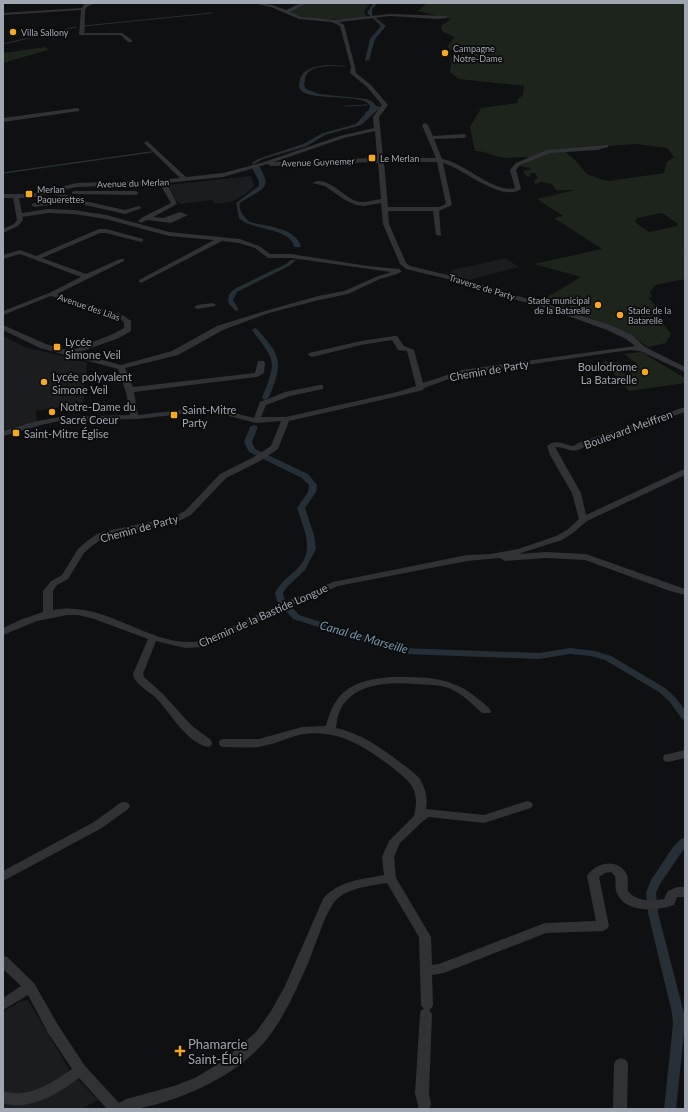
<svg xmlns="http://www.w3.org/2000/svg" width="688" height="1112" font-family="Lato,sans-serif">
  <style>
    .built { fill: #1b1c1e }
    .green { fill: #1c241c; fill-rule: evenodd }
    .water { fill: #262f35 }
    .lines { fill: none; stroke-linecap: round; stroke-linejoin: round }
    .stream-far1 { stroke: #262f35; stroke-width: 1 }
    .stream { stroke: #262f35; stroke-width: 1.5 }
    .canal { fill: #262f35; fill-rule: evenodd }
    .minor { fill: #303236; fill-rule: evenodd }
    .poi-dot { fill: #f7a721; stroke: #0b0b0c; stroke-width: 1.5 }
    .labels { text-anchor: middle; dominant-baseline: central; stroke-width: 3.5; stroke-linejoin: round; paint-order: stroke }
    .far-poi-label { font-size: 9px; fill: #a0a6b2; stroke: #0b0b0c; text-anchor: start }
    .far-street-label { font-size: 9px; fill: #a0a6b2; stroke: #0b0b0c }
    .poi-label { font-size: 11px; fill: #a0a6b2; stroke: #0b0b0c; text-anchor: start }
    .street-label { font-size: 11px; fill: #a0a6b2; stroke: #0b0b0c }
    .water-label { font-size: 12px; font-style: italic; fill: #7596b0; stroke: #0b0b0c }
    .near-poi-label { font-size: 13px; fill: #a0a6b2; stroke: #0b0b0c; text-anchor: start }
  </style>
  <rect width="100%" height="100%" fill="#0f1011"/>
  <path class="built" d="M251 176 254 183 253 187 248 192 234 201 215 204 212 200 180 204 171 196 166 185Z
    M506 258 519 267 469 280 445 273 453 271 452 270Z
    M3 336 25 347 87 362 83 403 36 411 37 422 3 430Z
    M28 1000 71 1073 98 1100 81 1109H3V1012L21 1001Z"/>
  <path class="green" d="M307 3H370L364 12 367 17C340 19 313 24 288 11Z
    M427 3H685V249L683 250 685 252V279L656 285 650 292 652 298 648 297 658 309 659 318 671 334 666 343 648 347 630 334 615 327 542 300 581 277 534 264 602 249 554 218 563 216 537 199 575 190H556L552 184 541 182 535 184 534 180 538 178 535 173H530V176L527 177 523 171 530 170 531 168 519 166 532 159C523 155 517 158 507 158 496 158 487 151 475 151L470 127 481 108 518 103V99L523 95 524 86 459 79 450 72 452 55 456 53 447 47 455 37 443 32 441 26 451 19 418 11ZM637 144 667 148 674 157 667 162 664 173 609 181 597 178 587 174 575 160 562 149ZM662 213 677 223V226L649 232 635 222 637 218Z
    M46 47 48 50 3 63V53Z
    M641 352 685 378V383L629 391 602 361 625 363 627 365 636 363 624 354Z"/>
  <path class="water" d="M373 3H378L372 9V15L386 26 375 39 369 60 365 61 370 39 381 26 367 13Z
    M326 65 350 66C336 68 308 61 305 80 304 84 304 86 306 89L319 94 367 99 373 102 376 106 381 107 361 125 325 135 307 146 263 159 252 165 253 162 258 159 303 144 323 133 356 124 366 113H364L369 110 370 106C364 91 296 105 299 84 301 69 312 67 326 65Z
    M259 166C275 192 258 189 240 203 238 210 244 218 250 222 266 227 296 227 301 247H294C291 227 251 231 239 218L236 203 259 186V181L252 168Z
    M291 260H296L289 266 237 292 233 300 239 310 236 311 229 304 228 299 230 293 236 288 286 264Z"/>
  <g class="lines">
    <path class="stream-far1" d="M84 26 212 13
      M3 44 76 27
      M345 106 367 105"/>
    <path class="stream" d="M3 173 151 152"/>
    <path class="canal" d="M255 328 257 329C276 351 284 358 273 387 271 392 270 398 265 400L262 398C277 360 276 362 252 330Z
      M254 425 258 427 252 442 255 449 308 474 317 485 316 492 305 508 314 535 316 549 305 570 286 588 283 593 284 598 299 615 403 648 539 653 570 648 595 651 611 656 665 688 675 697 685 710V720L682 719 669 701 659 692 605 660 591 656 570 654 539 659 403 654 293 619 277 601 275 593C280 583 288 577 296 570 316 551 304 530 297 508L308 492 309 485 302 478 249 452 244 442 250 427Z
      M685 838V848L681 853 660 884 656 893 658 913 684 1013 685 1024 676 1109H664L673 1024 672 1013 648 913 646 893 651 880 673 847 681 839Z"/>
    <path class="minor" d="M89 3H96C94 4 89 5 87 7 83 9 86 27 84 33H122L132 40V42H128L121 35H79L81 10 3 15V13L82 8 84 4Z
      M253 3 272 5 286 10 301 3H307L290 12 302 17 334 20 390 14 447 16V18L437 19 390 16 339 22 344 25 355 67 356 73 371 85 388 105 379 117 383 156 387 158H436L422 125 425 123 428 125 433 136 464 134 467 136 464 138 434 139 442 159C463 162 495 194 515 188L510 170 516 163 547 150 608 145V147L597 150 550 153 520 165 516 170 521 189C501 203 463 168 443 163L452 205 439 211 441 236 436 235 433 211H388L389 224 406 263 410 266 460 278 510 294 547 304 613 326 632 335 645 347 685 367V372L640 351 630 350 463 374 424 388 423 390 399 396 289 421 278 449 260 461 226 478 191 515 179 521 103 538 92 546 84 553 68 579 57 585 53 591V610C106 599 152 650 202 641L287 601 333 582 467 555 490 554 518 549 556 536 567 530 579 519 572 493 550 455 547 446C556 438 564 445 574 446L578 443 685 407V412L584 447C573 455 566 447 555 447L581 493 586 515 682 470H685V475L587 521 573 533 562 540 518 554 546 552 586 554 685 589V595L670 591 585 560 546 558 505 561 500 558 467 561 338 586 293 605 204 647 185 648 156 641 143 674 144 677 163 694 192 726 211 740 212 743 211 746 207 747C184 740 171 713 155 697 148 691 139 686 134 678L133 674 148 639 94 619 78 615H67L37 621 3 635V628L20 620 43 612V591L51 581 62 575 78 549 86 542 97 534 107 531 173 517 185 511 220 474 254 457 271 446 281 421 256 423 225 415 199 412 138 419 60 421 41 425 3 436V431L37 421 60 417 130 415V413L126 392 118 369 40 348 3 330V325L46 344 70 351 113 334 124 328V323L120 318 51 296 3 315V311L49 293 81 277 20 254 3 259V255L20 250 36 256 99 229H106L143 239V241L141 242 106 233H100L42 258 86 274 120 259H124V261L57 294 124 316 131 321V331L119 338 77 353 121 365 172 351 217 326 265 311 318 296 344 291 376 277 391 272 291 258H268L255 248 239 243 222 241 141 283 139 282V280L214 240 169 236 106 219 74 214 48 213 22 217 23 220 18 226 3 233V229L14 224 17 220 13 198H3V194H31L77 183 162 180 180 178 145 144 144 143 147 141 186 177 223 173 261 163 340 136 374 128 373 117 382 105 367 87 350 73 351 67 340 26 332 22 299 19 271 7ZM375 131 377 156 372 158 274 162 344 138ZM380 159 386 162H437L446 204 439 207H388L384 162 378 160ZM372 162 378 163 381 199C373 200 364 204 356 201 344 197 326 174 312 183L325 186 345 200 356 205 364 206 381 203 383 224 400 264 406 269 456 281 506 297 543 307 607 330 626 339 635 346 462 370 423 383 414 350 404 346 397 336H394L361 341 309 353 308 355 312 357 361 345 392 340 398 350 407 351 416 386 397 392 286 417H261L266 405 290 396 323 389V385H320L285 392 260 402 254 418 226 411 199 408 138 415 134 392 257 377 264 373 265 363 264 361H258L255 373 133 387 125 368 178 355 223 330 269 313 319 300 348 294 380 279 397 274 402 271 399 269 368 266 291 254H270L259 246 240 239 169 232 106 215 74 210 48 209 22 213 19 198H31L52 193 66 199 34 203 31 205 34 207 72 202 125 214 142 208 139 206 125 210 75 199 58 191 77 187 160 184 171 203 143 217 138 221 141 223 147 220 171 223 188 215 180 212 163 218 153 217 177 204 166 183 223 177 268 164 271 166Z
      M77 108 79 109V111L3 122V118Z
      M74 191H136L139 193 136 195 72 194V192Z
      M213 303 216 305 215 306 197 309 194 307 197 305Z
      M391 677C424 677 451 676 477 698 482 702 488 706 491 711L490 713H482C473 705 463 694 451 689 440 684 426 685 414 684 388 682 351 683 339 713 337 717 337 723 336 728 360 733 382 748 401 763 408 768 415 773 420 779 426 789 428 799 426 809L484 815 527 801 531 802 533 805 531 808 484 823 429 817 423 821 400 843 394 857 396 878 431 937 432 965 439 964 545 923 596 921 587 876C595 862 619 857 627 875 629 880 627 885 628 891 636 902 652 901 664 899L668 891 677 887H685V897H677L674 905C657 911 624 914 616 891 615 887 616 881 615 876L611 872 605 873 599 877 609 926 607 929 603 931 546 933 444 973 432 975 433 1005 431 1009 429 1010 432 1014 429 1093 431 1105 429 1109H419L415 1093 420 1014 421 1010 424 1009 421 1005 419 937 387 883C371 886 351 887 338 898 326 908 316 945 309 961 297 988 285 1016 267 1039 237 1076 181 1101 135 1109 126 1110 116 1109 107 1109L79 1078C59 1093 29 1112 3 1103V1091C28 1099 52 1083 72 1069L48 1033 28 995 3 1010V998L21 986 3 969V956L7 957 34 983 58 1025 85 1066 119 1103 126 1099 174 1086 195 1078 223 1061 256 1032 271 1011 285 986 323 899C337 881 363 879 384 875L382 857 389 841 414 816C420 790 412 783 393 768 365 746 335 727 299 735 285 739 272 745 258 747 246 748 235 747 224 747L220 746 219 743 220 740 224 739H259L302 727 326 726C335 689 355 680 391 677Z
      M685 750V758L668 762 664 761 663 758 664 755Z
      M124 802 128 803 130 806 128 809 102 828 3 881V871L94 822 120 803Z
      M621 1058 626 1060 628 1064 627 1109H613L614 1064 616 1060Z"/>
  </g>
  <g class="poi-dot">
    <circle cx="13" cy="32" r="4"/>
    <circle cx="445" cy="53" r="4"/>
    <rect x="368" y="154" width="8" height="8" rx="2"/>
    <rect x="25" y="190" width="8" height="8" rx="2"/>
    <circle cx="598" cy="305" r="4"/>
    <circle cx="620" cy="315" r="4"/>
    <rect x="53" y="343" width="8" height="8" rx="2"/>
    <circle cx="645" cy="372" r="4"/>
    <circle cx="44" cy="382" r="4"/>
    <circle cx="52" cy="412" r="4"/>
    <rect x="170" y="411" width="8" height="8" rx="2"/>
    <rect x="12" y="429" width="8" height="8" rx="2"/>
    <path d="M178 1045h4v4h4v4h-4v4h-4v-4h-4v-4h4z"/>
  </g>
  <g class="labels">
    <g class="far-poi-label">
      <text x="21" y="32">Villa Sallony</text>
      <text x="453" y="48">Campagne<tspan x="453" dy="10">Notre-Dame</tspan></text>
      <text x="380" y="158">Le Merlan</text>
      <text x="37" y="189">Merlan<tspan x="37" dy="10">Paquerettes</tspan></text>
      <text x="590" y="300" text-anchor="end">Stade municipal<tspan x="590" dy="10">de la Batarelle</tspan></text>
      <text x="628" y="310">Stade de la<tspan x="628" dy="10">Batarelle</tspan></text>
    </g>
    <g class="far-street-label">
      <text transform="translate(318 162) rotate(-2)">Avenue Guynemer</text>
      <text transform="translate(133 183) rotate(-2)">Avenue du Merlan</text>
      <text transform="translate(482 287) rotate(17)">Traverse de Party</text>
      <text transform="translate(89 307) rotate(19)">Avenue des Lilas</text>
    </g>
    <g class="poi-label">
      <text x="65" y="341">Lycée<tspan x="65" dy="13">Simone Veil</tspan></text>
      <text x="637" y="366" text-anchor="end">Boulodrome<tspan x="637" dy="13">La Batarelle</tspan></text>
      <text x="52" y="376">Lycée polyvalent<tspan x="52" dy="13">Simone Veil</tspan></text>
      <text x="60" y="406">Notre-Dame du<tspan x="60" dy="13">Sacré Coeur</tspan></text>
      <text x="182" y="409">Saint-Mitre<tspan x="182" dy="13">Party</tspan></text>
      <text x="24" y="433">Saint-Mitre Église</text>
    </g>
    <g class="street-label">
      <text transform="translate(489 370) rotate(-10)">Chemin de Party</text>
      <text transform="translate(628 429) rotate(-20)">Boulevard Meiffren</text>
      <text transform="translate(139 528) rotate(-15)">Chemin de Party</text>
      <text transform="translate(263 615) rotate(-24)">Chemin de la Bastide Longue</text>
    </g>
    <g class="water-label">
      <text transform="translate(364 637) rotate(16)">Canal de Marseille</text>
    </g>
    <g class="near-poi-label">
      <text x="188" y="1044">Phamarcie<tspan x="188" dy="15">Saint-Éloi</tspan></text>
    </g>
  </g>
  <rect width="688" height="1112" fill="none" stroke="#a0a6b2" stroke-width="8"/>
</svg>
